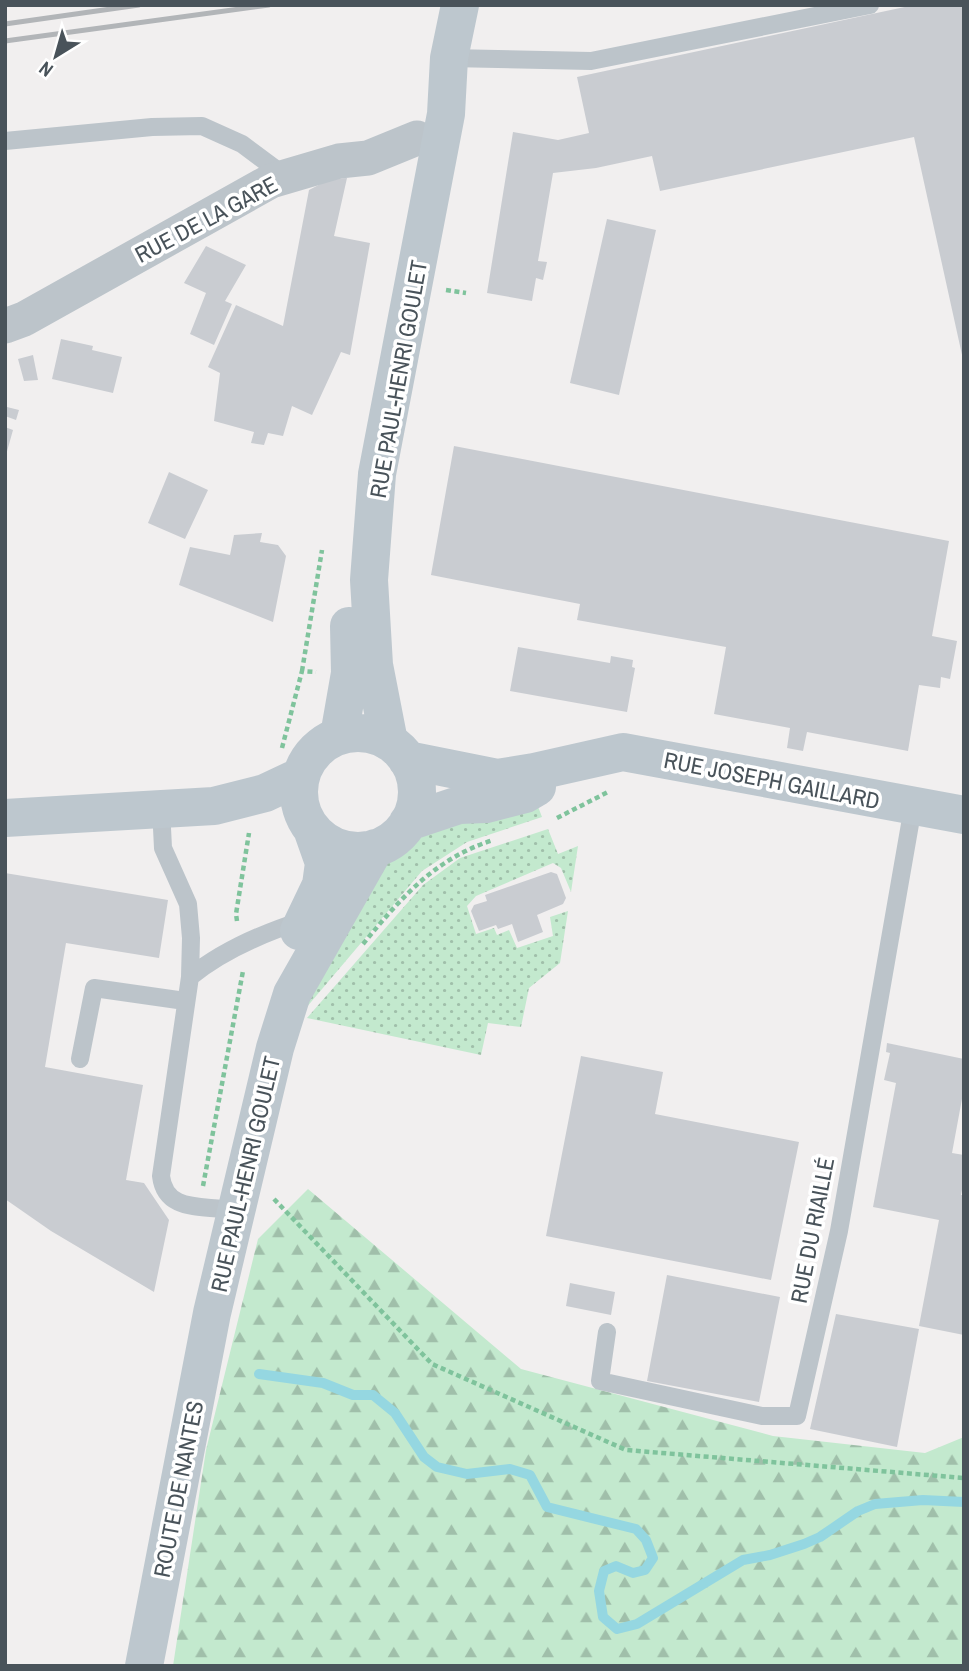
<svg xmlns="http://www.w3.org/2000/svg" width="969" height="1671" font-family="'Archivo Narrow',sans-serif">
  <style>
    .grass { fill: url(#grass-dots) }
    .forest { fill: url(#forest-firs) }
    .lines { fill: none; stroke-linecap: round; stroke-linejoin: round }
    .stream { stroke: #95d7e1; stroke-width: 10 }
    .building { fill: #c9ccd1 }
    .path { stroke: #7fc39c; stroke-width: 4.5; stroke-dasharray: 5 3.5; stroke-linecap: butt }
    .lane { stroke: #bcc4ca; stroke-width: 18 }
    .street { stroke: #bcc4ca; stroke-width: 35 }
    .secondary { stroke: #bdc7ce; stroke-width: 38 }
    .rail { stroke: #b2b5b8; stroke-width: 5 }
    .labels { text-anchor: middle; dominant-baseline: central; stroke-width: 7; stroke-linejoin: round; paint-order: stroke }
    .street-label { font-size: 23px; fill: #49535a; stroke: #fff }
  </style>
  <defs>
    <pattern id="grass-dots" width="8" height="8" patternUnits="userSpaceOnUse" patternTransform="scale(1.75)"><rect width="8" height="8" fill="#c3e9ce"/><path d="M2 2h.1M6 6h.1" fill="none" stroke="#a0bfaa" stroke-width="1.8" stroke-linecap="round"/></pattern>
    <pattern id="forest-firs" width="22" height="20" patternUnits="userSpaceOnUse" patternTransform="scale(1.75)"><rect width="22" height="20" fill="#c3e9ce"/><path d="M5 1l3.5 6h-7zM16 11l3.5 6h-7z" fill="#a0bfaa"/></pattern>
  </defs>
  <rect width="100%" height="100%" fill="#f1efef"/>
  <path class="grass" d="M537 804 542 817 467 842 422 871 300 1015 377 866 400 857 430 829Z
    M548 829 558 854 578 846 571 892 561 868 553 863 476 896 467 906 476 934 494 928 497 935 509 930 517 948 553 936 550 917 568 911 560 963 529 988 521 1027 488 1023 481 1055 307 1018 423 885 460 858Z"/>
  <path class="forest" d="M308 1189 521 1369 773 1436 925 1453 964 1437V1666H173L206 1450 258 1239Z"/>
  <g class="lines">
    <path class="stream" d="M259 1374 323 1383 353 1395H373L395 1413 424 1457 437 1467 467 1474 510 1469 530 1475 547 1507 636 1529 646 1540 653 1558 645 1570 633 1573 616 1566 604 1571 599 1591 603 1617 617 1629 637 1624 743 1560 770 1555 804 1544 820 1537 858 1511 875 1504 923 1500 964 1502"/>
  </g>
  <path class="building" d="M914 5H964V364L914 137 660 191 652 156 596 168 553 173 538 261 547 262 543 280 536 278 532 301 487 293 513 132 558 140 589 133 577 77Z
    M347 178 334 236 370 243 350 355 341 352 312 415 292 406 283 436 268 433 264 445 251 443 254 432 214 421 220 373 208 367 236 305 283 326 309 190 330 179Z
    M607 219 656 230 619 395 570 383Z
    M206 246 246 265 225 301 232 304 214 345 190 334 206 293 184 283Z
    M61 339 93 346 92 350 122 357 113 393 52 379Z
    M33 355 38 380 24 381 18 359Z
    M7 407 19 410 16 420 5 416Z
    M5 427 13 430 6 455H5Z
    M454 446 949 541 932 636 957 641 950 679 941 677 940 688 919 685 908 751 807 732 803 751 787 748 790 728 714 714 726 647 577 620 580 604 431 575Z
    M169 472 208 490 185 539 148 523Z
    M262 533 260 542 278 545 286 556 273 622 179 585 190 547 230 555 234 535Z
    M518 647 610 663 611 656 633 660 632 667 635 668 627 712 510 691Z
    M551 872 557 874 566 898 563 904 537 915 543 932 518 942 512 924 498 929 496 925 479 931 471 911 474 905 487 901 485 895Z
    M5 873 168 900 159 958 66 943 45 1067 143 1085 126 1180 144 1183 169 1220 154 1292 51 1231 5 1199V1116L7 1101 5 1100Z
    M887 1043 964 1059V1088L952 1153 964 1155V1179L961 1195H964V1335L919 1326 939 1220 873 1207 896 1083 884 1080 890 1053 886 1052Z
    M581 1056 663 1072 655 1114 799 1142 771 1280 546 1236Z
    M667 1275 780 1297 759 1402 647 1381Z
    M570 1283 615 1292 611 1315 566 1306Z
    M836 1314 919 1329 897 1447 810 1429Z"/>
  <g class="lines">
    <path class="path" d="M446 290 466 293
      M302 671 322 550
      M282 748 302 671 316 672
      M557 818 608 792
      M237 921 236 914 249 833
      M363 944C401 898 434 859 493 840
      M203 1186 243 971
      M274 1199 432 1364 626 1450 964 1478"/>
    <path class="lane" d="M449 58 591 61 870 5
      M5 141 152 127 202 126 242 144 285 176
      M161 808 163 848 188 904 191 938 190 977 161 1176C165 1209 195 1206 222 1209
      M190 977C223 950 263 933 304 920
      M80 1059 94 988 185 1001
      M607 1332 600 1381 762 1416H797L839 1231 913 807"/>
    <path class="street" d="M5 326 24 319 271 181 339 161 368 158 417 138"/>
    <path class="secondary" d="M299 792a59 59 0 1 1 118 0a59 59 0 1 1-118 0Z
      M339 736 350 673 349 626
      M389 742 374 665 369 580 377 474 446 114 449 58 460 5
      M407 760 497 778 534 772 623 752 964 815
      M5 818 214 806 265 793 301 776
      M408 822 459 805 486 804 525 794 537 787
      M299 931 321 885 324 863 312 829
      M144 1666 212 1313 275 1048 292 994 375 848"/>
    <path class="rail" d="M5 24 139 5
      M5 41 269 5"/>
  </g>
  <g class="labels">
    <g class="street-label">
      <text transform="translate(206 219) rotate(-28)">RUE DE LA GARE</text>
      <text transform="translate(398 379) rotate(-80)">RUE PAUL-HENRI GOULET</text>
      <text transform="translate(772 780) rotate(11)">RUE JOSEPH GAILLARD</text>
      <text transform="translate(245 1174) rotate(-77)">RUE PAUL-HENRI GOULET</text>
      <text transform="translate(812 1230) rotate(-79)">RUE DU RIAILLÉ</text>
      <text transform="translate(178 1489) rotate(-79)">ROUTE DE NANTES</text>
    </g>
  </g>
  <rect width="969" height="1671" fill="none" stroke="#49535a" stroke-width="14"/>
  <g transform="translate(56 56) rotate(217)" stroke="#ffffff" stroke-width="5" paint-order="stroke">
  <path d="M0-5L12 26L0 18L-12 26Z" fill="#49535a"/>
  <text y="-10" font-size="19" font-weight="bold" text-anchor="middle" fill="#49535a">N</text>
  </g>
</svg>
